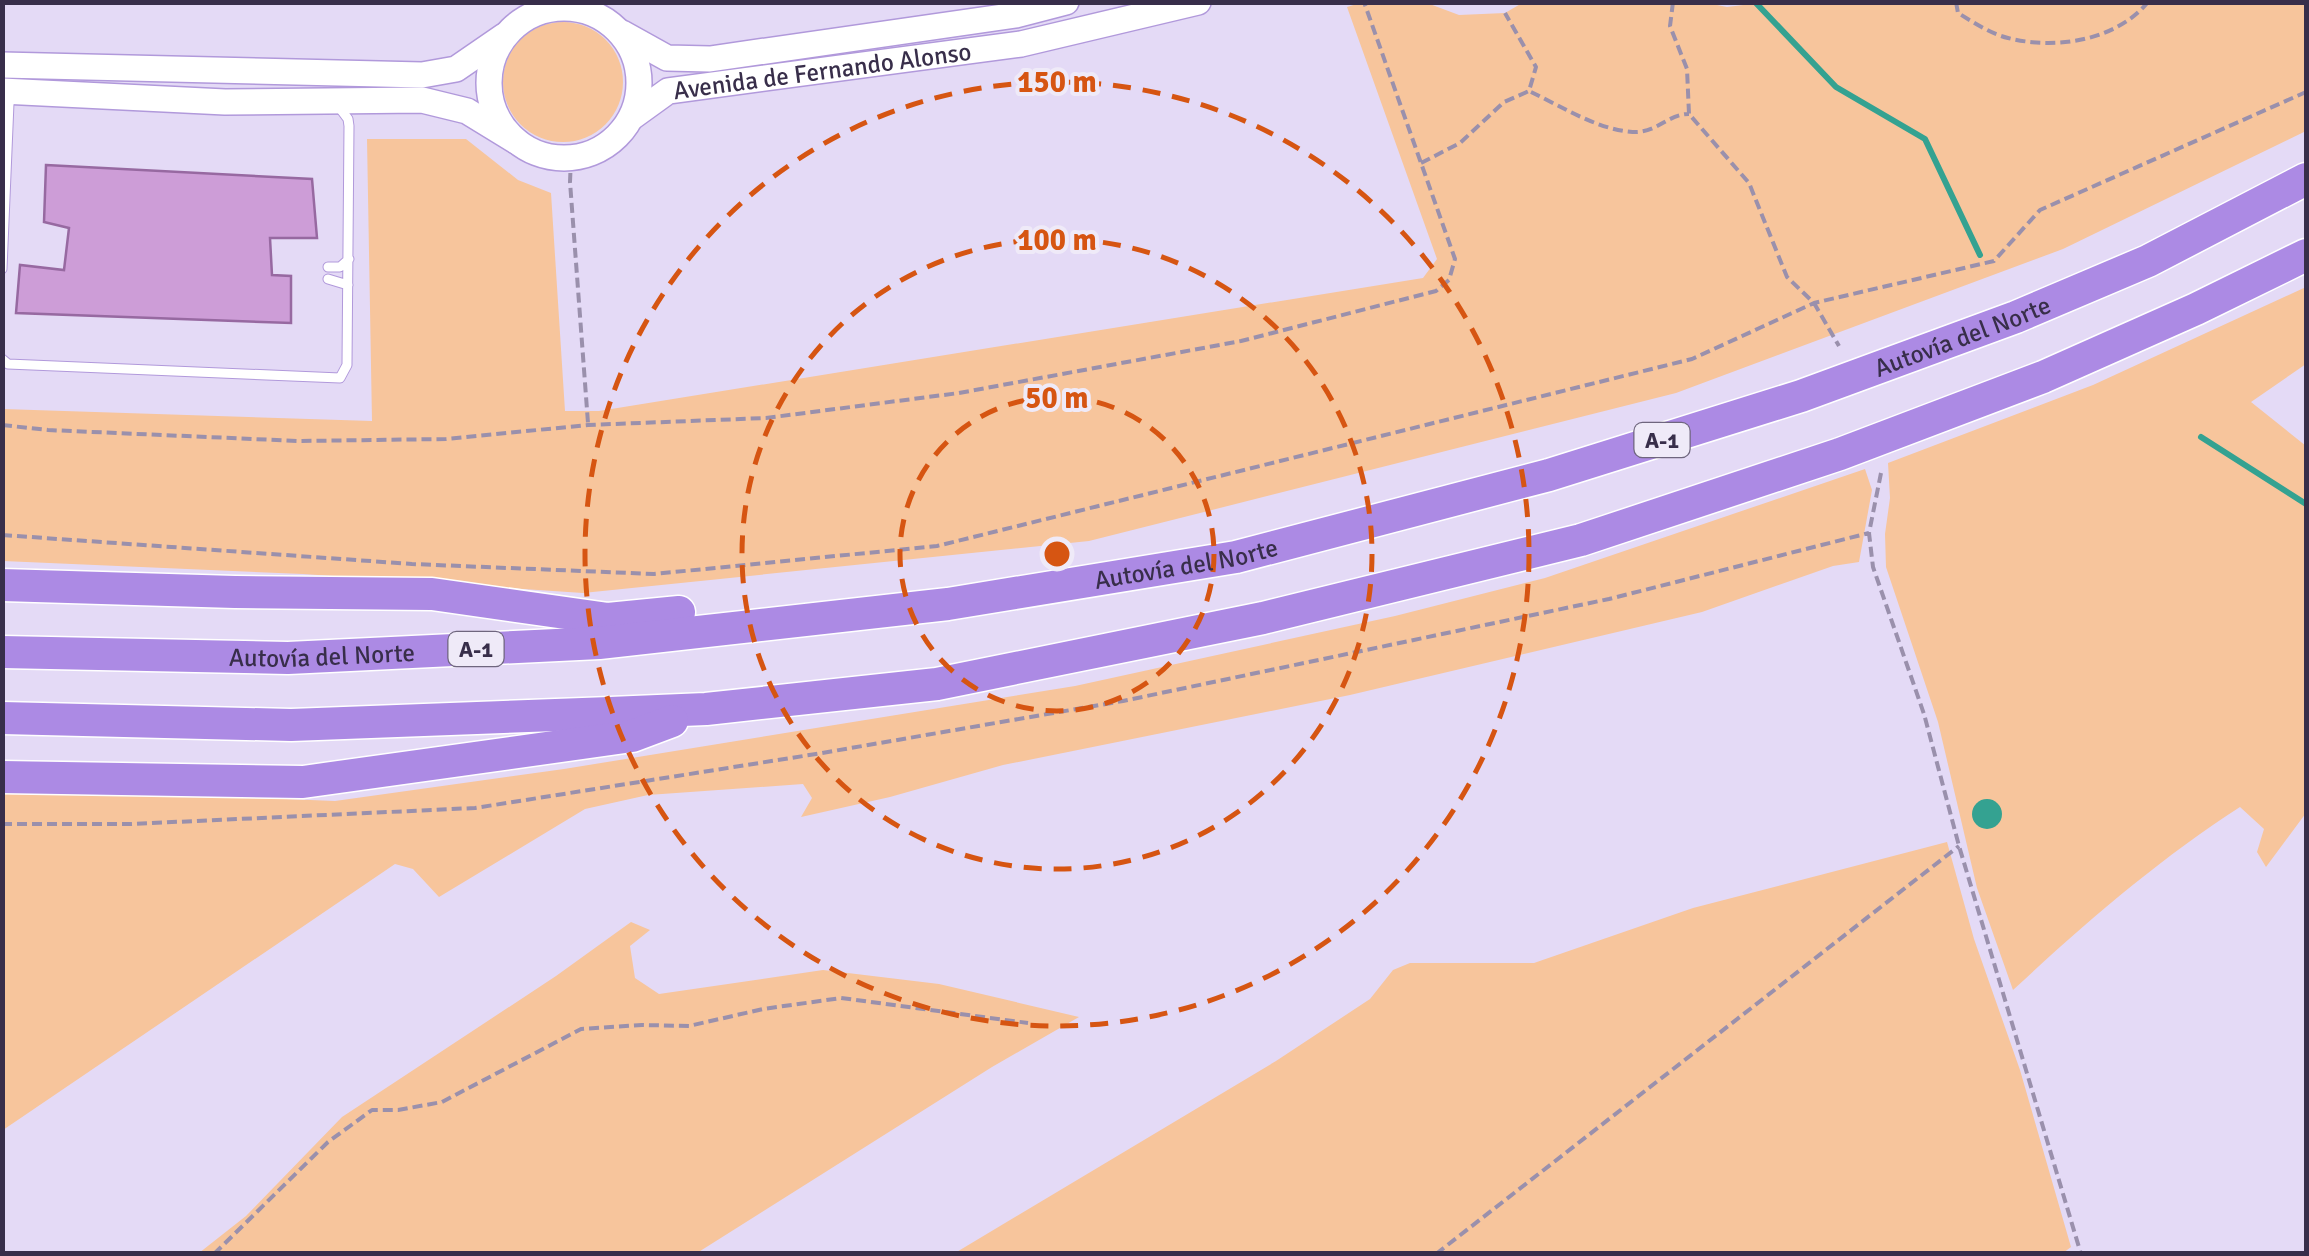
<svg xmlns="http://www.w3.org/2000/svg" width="2309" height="1256" font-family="Signika,sans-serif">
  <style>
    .green { fill: #f7c59c }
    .water { fill: #34a291 }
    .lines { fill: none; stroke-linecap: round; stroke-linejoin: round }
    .stream { stroke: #34a291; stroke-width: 6 }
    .building { fill: #cd9dd7; stroke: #9769a1; stroke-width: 2.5 }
    .lane-casing { stroke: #b199db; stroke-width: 11 }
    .secondary-casing { stroke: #b199db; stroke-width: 28 }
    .highway-casing { stroke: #fff; stroke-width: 35 }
    .path { stroke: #9a90ac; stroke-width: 4; stroke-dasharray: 10 5; stroke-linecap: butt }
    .lane { stroke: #fff; stroke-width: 9 }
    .secondary { stroke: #fff; stroke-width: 25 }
    .highway { stroke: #ac8ae4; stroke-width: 32 }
    .ring { fill: none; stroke: #d65512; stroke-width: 5; stroke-dasharray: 18 12 }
    .labels { text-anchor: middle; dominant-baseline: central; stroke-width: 8; stroke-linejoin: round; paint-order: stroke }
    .shield { fill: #efeaf8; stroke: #6f667e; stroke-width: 2.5 }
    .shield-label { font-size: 22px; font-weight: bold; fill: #382e4a }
    .street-label { font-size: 25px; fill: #382e4a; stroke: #efeaf8 }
    .centre { fill: #d65512; stroke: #efeaf8; stroke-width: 5 }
    .ring-label { font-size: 30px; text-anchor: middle; font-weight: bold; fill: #d65512; stroke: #efeaf8; stroke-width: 8; stroke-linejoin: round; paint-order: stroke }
  </style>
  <rect width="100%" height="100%" fill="#e4daf6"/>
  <path class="green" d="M1524 2H1702L1727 7 1768 2 2306 3V131L2063 249 1676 393 1089 541 583 593 303 574 3 561V409L372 421 367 139H466L518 180 551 193 565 411H599L1423 278 1437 259 1347 7 1360 3H1427L1459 15 1505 13Z
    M503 82a60 60 0 1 1 120 0a60 60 0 1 1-120 0Z
    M2306 287V364L2251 402 2306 446V813L2266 867 2257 852 2264 829 2240 807C2159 859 2084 924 2013 990L1977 888 1938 722 1886 567 1885 534 1890 498 1888 463 2093 385Z
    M1865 469 1872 490 1859 562 1833 566 1702 612 1350 695 1003 765 890 797 801 817 812 798 803 784 648 795 585 809 439 897 413 869 395 864 3 1130V788L335 801 564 769 1075 686 1395 616 1545 578Z
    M1947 842 1974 939 2020 1070 2071 1247 2063 1253H955L1276 1061 1370 999 1393 970 1410 963H1534L1693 908Z
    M631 922 650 930 630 946 635 978 659 994 823 970 939 984 1079 1017 992 1067 697 1253H199L246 1216 342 1117 556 976Z"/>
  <path class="water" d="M1972 814a15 15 0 1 1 30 0a15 15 0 1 1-30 0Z"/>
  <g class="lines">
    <path class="stream" d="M1755 2 1836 87 1925 139 1980 255
      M2201 437 2306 504"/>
  </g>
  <path class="building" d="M46 165 312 179 317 238H270L272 275 291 276V323L16 313 20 265 64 270 69 228 44 222Z"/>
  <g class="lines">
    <g class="lane-casing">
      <path id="lane" d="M581 2 584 10
        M532 14 535 2
        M328 267H340L349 259
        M2 269 9 103 13 98
        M328 279 348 285
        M2 359 8 364 340 378 347 365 349 126 348 119 339 107"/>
    </g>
    <g class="secondary-casing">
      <g id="secondary">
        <circle cx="564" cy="83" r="75"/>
        <path d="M622 33 667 58 710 59 1016 15 1066 2"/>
        <path d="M2 65 422 75 456 69 504 36"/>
        <path d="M2 91 225 102 422 100 467 111 516 141"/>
        <path id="s1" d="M632 117 668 91 1021 44 1198 2"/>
      </g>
    </g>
    <g class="highway-casing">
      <g id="highway">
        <path d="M2 585 235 592 432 594 608 619 679 612"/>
        <path id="s2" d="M2 652 288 658 599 643 948 604 1236 557 1549 475 1801 396 2016 317 2148 261 2306 179"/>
        <path d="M2 718 291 725 610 713 706 709 937 684 1263 618 1581 540 1840 454 2043 377 2196 309 2306 255"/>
        <path d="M2 777 303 782 632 736 672 721"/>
      </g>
    </g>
    <path class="path" d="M1673 2 1670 26 1687 69 1689 114 1749 183 1787 277 1814 303 1839 346
      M1956 2 1958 13C1973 22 1991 34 2008 38 2055 50 2116 41 2148 2
      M1531 92C1563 107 1601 132 1637 132 1658 131 1669 114 1689 114
      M571 158 570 182 588 423
      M1421 163 1460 143 1504 102 1529 91 1536 67 1505 13
      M2 425 48 430 299 441 446 439 588 425 766 418 959 393 1241 341 1436 291 1449 280 1455 259 1364 2
      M1881 473 1869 533 1873 567 1924 714 1959 846 2081 1254
      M2 535 412 564 654 574 937 546 1692 359 1814 303 1994 261 2040 210 2306 92
      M2 824H131L475 808 816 754 1123 701 1609 599 1869 533
      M214 1254 328 1142 372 1110H398L442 1102 581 1029 642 1025 689 1026 763 1009 841 998 1028 1023
      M1436 1254 1959 846"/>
    <use href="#lane" class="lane"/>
    <use href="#secondary" class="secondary"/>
    <use href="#highway" class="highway"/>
  </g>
  <g class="ring">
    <circle cx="1057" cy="554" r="157"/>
    <circle cx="1057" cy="554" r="315"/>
    <circle cx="1057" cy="554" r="472"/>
  </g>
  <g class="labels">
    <g class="shield">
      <rect x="1634.5" y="423" width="55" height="34" rx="8"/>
      <rect x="448.5" y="632" width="55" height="34" rx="8"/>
    </g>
    <g class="shield-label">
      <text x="1662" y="440">A-1</text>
      <text x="476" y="649">A-1</text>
    </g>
    <g class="street-label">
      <text stroke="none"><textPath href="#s1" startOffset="200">Avenida de Fernando Alonso</textPath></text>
      <text stroke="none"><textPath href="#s2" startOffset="2000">Autovía del Norte</textPath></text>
      <text stroke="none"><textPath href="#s2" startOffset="1190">Autovía del Norte</textPath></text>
      <text stroke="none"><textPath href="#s2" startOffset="320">Autovía del Norte</textPath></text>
    </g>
  </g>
  <circle cx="1057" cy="554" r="15" class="centre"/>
  <g class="ring-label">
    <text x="1057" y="92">150 m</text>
    <text x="1057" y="250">100 m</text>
    <text x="1057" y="408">50 m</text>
  </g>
  <rect width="2309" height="1256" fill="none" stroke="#382e4a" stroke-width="10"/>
</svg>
